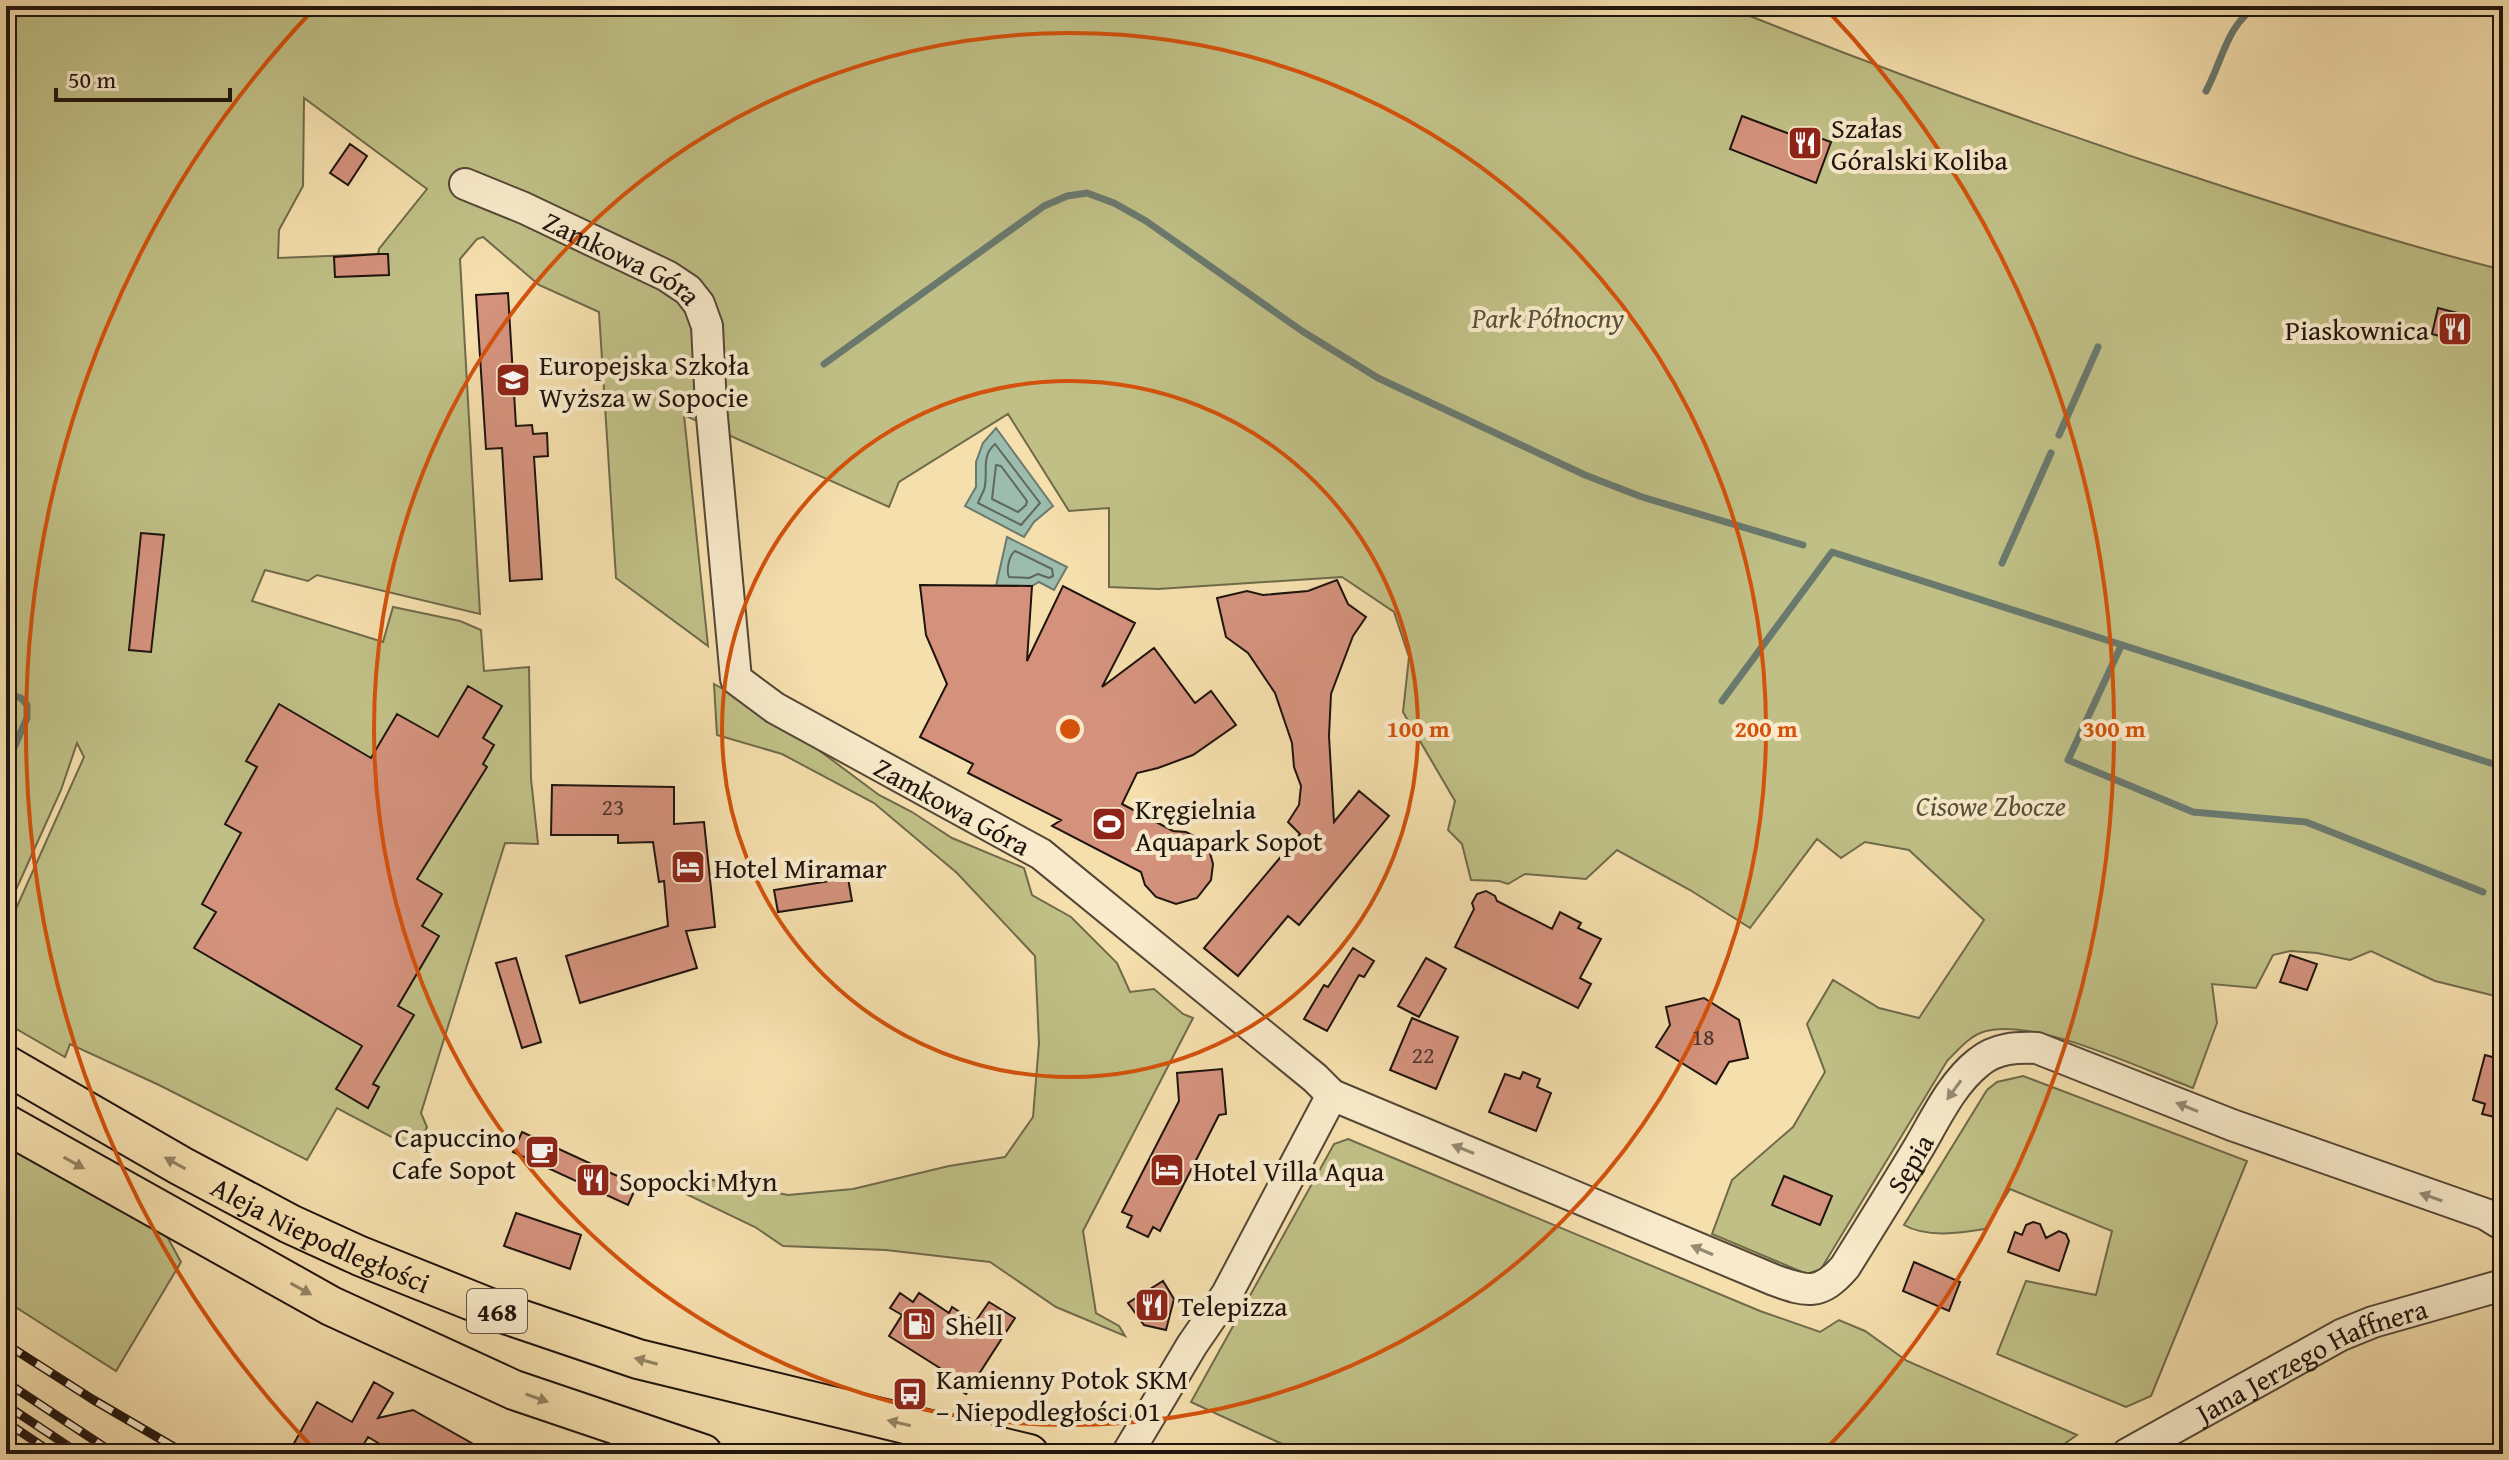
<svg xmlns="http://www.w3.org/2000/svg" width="2509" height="1460" font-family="'Gentium Book Plus',serif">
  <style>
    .green { fill: #c0c086; stroke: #706a4a; stroke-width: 2; fill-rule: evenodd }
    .water { fill: #9cbcae; stroke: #6a796e; stroke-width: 2 }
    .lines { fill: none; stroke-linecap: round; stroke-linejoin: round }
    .shore { stroke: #5e685e; stroke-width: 2 }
    .stream { stroke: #6a796e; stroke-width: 7 }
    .building { fill: #d4927d; stroke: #1f140e; stroke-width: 2 }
    .minor-casing { stroke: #544736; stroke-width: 34 }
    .major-casing { stroke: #1f140e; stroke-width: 42 }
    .minor { stroke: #f8eaca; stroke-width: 30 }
    .major { stroke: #f5dfad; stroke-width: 38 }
    .rail-casing { stroke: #1f140e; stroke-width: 9 }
    .rail { stroke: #f8eaca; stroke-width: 6; stroke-dasharray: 18; stroke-linecap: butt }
    .oneway { fill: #968a75 }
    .oneway2 { fill: #958465 }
    .ring { fill: none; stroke: #d4520c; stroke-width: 4 }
    .labels { text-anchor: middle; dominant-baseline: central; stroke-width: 8; stroke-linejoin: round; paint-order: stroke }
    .number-label { font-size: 24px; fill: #4c342a }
    .shield { fill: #f8eaca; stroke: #605446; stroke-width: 2 }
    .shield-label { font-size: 26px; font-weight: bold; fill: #1f140e }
    .poi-label { font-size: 28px; fill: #1f140e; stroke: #f8eaca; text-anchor: start }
    .street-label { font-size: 28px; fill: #1f140e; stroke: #f8eaca }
    .park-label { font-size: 28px; font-style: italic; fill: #575038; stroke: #f8eaca }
    .centre { fill: #d4520c; stroke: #f8eaca; stroke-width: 4 }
    .ring-label { font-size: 24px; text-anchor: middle; font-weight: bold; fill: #d4520c; stroke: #f8eaca; stroke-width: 8; stroke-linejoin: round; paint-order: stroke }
  </style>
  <rect width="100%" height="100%" fill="#f5dfad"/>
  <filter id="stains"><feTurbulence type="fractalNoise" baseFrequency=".0025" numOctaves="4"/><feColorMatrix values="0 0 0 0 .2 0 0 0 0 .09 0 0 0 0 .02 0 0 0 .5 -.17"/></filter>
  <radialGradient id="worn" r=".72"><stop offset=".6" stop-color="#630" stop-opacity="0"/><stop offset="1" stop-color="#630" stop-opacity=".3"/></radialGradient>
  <path class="green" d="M6 6H1725C1891 73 2060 134 2231 189 2321 218 2411 247 2503 270V998L2435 981 2371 951 2350 960 2317 953 2290 951 2273 955 2256 988 2212 984 2217 1023 2193 1088C2141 1069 2037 1018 1986 1031 1970 1035 1958 1050 1947 1061L1821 1269 1807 1274 1712 1234 1732 1180 1793 1127 1825 1072 1807 1024 1833 980 1879 1008 1919 1018 1984 920 1909 850 1865 842 1841 858 1817 839 1750 928 1690 890 1617 850 1586 879 1525 874 1508 884 1499 881 1471 880 1462 844 1448 830 1455 801 1403 712 1409 657 1394 612 1342 577 1158 589 1109 587V508L1069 511 1008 414 899 482 889 507 684 415 708 646 616 578 599 312 539 285 483 237 477 239 460 259 480 614 317 575 308 581 265 570 252 601 383 642 393 607 460 621 481 630 484 671 529 667 531 779 538 844 505 843 421 1113 427 1127 416 1150 337 1108 307 1160 159 1085 70 1044 65 1057 6 1023V931L84 757 77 743 61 790 6 912ZM304 98 427 189 379 249 378 254 278 258 279 230 303 186Z
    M714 684 777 719 879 795 912 812 952 838 1024 868 1032 895 1071 917 1117 963 1130 992 1154 989 1183 1014 1193 1018 1083 1231 1096 1313 1119 1326 1125 1336 1056 1307 990 1262 886 1250 783 1246 755 1227 686 1194 676 1181 713 1180 788 1195 853 1189 949 1166 1005 1157 1033 1117 1039 1043 1035 956 957 873 874 803 782 754 717 735Z
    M2023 1076 2247 1161 2151 1396 2126 1407 1997 1354 2026 1281 2096 1295 2112 1231 2010 1189 1985 1229C1961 1233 1926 1238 1904 1225L1987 1090 1997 1082Z
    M1348 1139 1760 1311 1820 1332 1839 1320 1865 1331 1907 1361 2077 1435 2050 1454H1304L1191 1402 1334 1144Z
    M6 1142 164 1231 181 1262 116 1371 6 1301Z"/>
  <path class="water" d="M996 428 1053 506 1034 522 1024 537 965 506 976 487V462L983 443Z
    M1007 537 1067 567 1054 590 1039 582 1032 586H996Z"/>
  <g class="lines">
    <path class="shore" d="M995 444 1040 503 1021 525 978 503C980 498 982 494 984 490 989 473 980 457 995 444Z
      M996 465 1001 466 1027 501 1026 505 1018 512 992 499Z
      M1015 551 1052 569 1053 576 1049 578 1038 574 1029 578 1009 577C1006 571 1009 555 1015 551Z"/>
    <path class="stream" d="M2206 91C2222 62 2227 23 2258 6
      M824 364 1044 206 1067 196 1087 193 1114 203 1146 221 1302 331 1378 378 1585 475 1642 497 1803 545
      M2059 435 2098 347
      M2002 563 2051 453
      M2121 646 2068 760 2193 812 2306 822 2483 892
      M6 693 21 698 27 705V718L6 766
      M1722 701 1832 552 2503 767"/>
  </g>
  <path class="building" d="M1742 116 1795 136 1798 130 1831 142 1816 183 1730 149Z
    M350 144 367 156 348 185 330 173Z
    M379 254H388L389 275 335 277 334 257Z
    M508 293 516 426 532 425 533 434 547 433 548 456 534 457 542 579 510 581 502 448 486 449 476 295Z
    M2438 308 2469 316 2462 342 2432 334Z
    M141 533 164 535 151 652 129 650Z
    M1337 580 1348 604 1366 617 1353 636 1331 694 1329 736 1334 822 1359 791 1389 816 1299 925 1288 916 1238 976 1204 948 1300 834 1288 822 1299 805 1301 786 1294 767 1292 743 1275 693 1248 653 1226 637 1217 598 1247 591 1263 595 1308 591Z
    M920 585 1032 586 1027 661 1063 586 1135 623 1102 687 1154 648 1195 703 1211 691 1236 725 1193 755 1158 768 1137 773 1122 804 1173 831 1186 832 1200 839 1209 849 1213 864 1211 880 1197 898 1176 904 1156 897 1145 885 1141 872 1052 826 1061 820 968 773 973 764 920 737 947 684 926 635Z
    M468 686 502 706 483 738 494 745 483 764 487 767 417 879 442 894 422 926 439 936 398 1006 414 1015 373 1084 379 1087 368 1108 336 1089 362 1046 194 948 216 912 202 904 241 833 225 824 257 767 246 761 279 704 371 758 397 714 438 737Z
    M552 785 674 787V824L704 822 715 927 686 931 697 968 580 1003 566 956 668 926 664 881 659 882 653 842 618 843V835H551Z
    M848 878 852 901 778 912 774 890Z
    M1486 891 1495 896 1497 901 1552 929 1560 912 1581 923 1578 928 1601 939 1580 978 1591 984 1578 1008 1455 947 1474 909 1472 903 1477 894Z
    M1353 948 1374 961 1364 977 1359 975 1327 1031 1304 1019 1324 985 1328 987Z
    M2290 955 2317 964 2307 990 2280 982Z
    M516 958 541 1042 522 1048 496 963Z
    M1426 958 1446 969 1419 1017 1398 1006Z
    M1704 998 1739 1020 1748 1058 1729 1062 1716 1084 1656 1047 1670 1025 1666 1007Z
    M1412 1018 1458 1037 1436 1089 1390 1070Z
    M2485 1055 2503 1060V1119L2482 1114 2485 1104 2473 1100Z
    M1222 1069 1226 1114 1219 1115 1160 1231 1153 1227 1148 1237 1127 1227 1132 1216 1122 1212 1179 1101 1177 1073Z
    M1523 1072 1540 1079 1537 1087 1551 1093 1536 1131 1489 1112 1505 1074 1520 1079Z
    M522 1132 637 1185 628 1205 513 1152Z
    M1784 1176 1832 1196 1820 1225 1772 1205Z
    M516 1213 581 1235 570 1269 504 1246Z
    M2033 1222 2040 1224 2046 1238 2059 1231 2066 1234 2069 1241 2059 1271 2008 1252 2015 1232 2022 1235 2026 1225Z
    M1914 1262 1960 1282 1949 1311 1903 1291Z
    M1163 1281 1174 1299 1166 1330 1144 1325 1128 1303Z
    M900 1293 913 1302 919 1293 949 1313 952 1307 975 1322 989 1302 1015 1318 966 1394 939 1376 943 1370 889 1336 902 1315 890 1308Z
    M374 1382 393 1393 378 1418 413 1410 491 1454H397L368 1437 358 1454H310L293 1445 317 1402 352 1422Z"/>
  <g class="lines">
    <g class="minor-casing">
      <g id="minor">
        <path id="s1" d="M465 184 524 208 667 276 688 290 699 304 707 326 711 406 736 679 775 708 1041 854 1315 1078 1332 1095 1774 1280C1807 1292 1820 1296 1845 1267 1870 1227 1895 1187 1919 1147 1936 1118 1952 1083 1979 1062 1996 1048 2017 1047 2037 1048L2232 1125 2485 1214 2503 1225"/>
        <path d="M1127 1454 1192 1345 1227 1294 1332 1095"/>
        <path id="s2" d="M2127 1454 2341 1335 2373 1322 2503 1285"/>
      </g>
    </g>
    <g class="major-casing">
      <g id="major">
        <path id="s3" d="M6 1065 181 1166 290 1224 360 1256 505 1314 638 1359 1029 1454"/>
        <path d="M6 1124 331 1306 514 1390 703 1454"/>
      </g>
    </g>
    <use href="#minor" class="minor"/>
    <use href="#major" class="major"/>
    <g class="rail-casing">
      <path id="rail" d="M6 1344 92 1399 186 1454
        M6 1382 115 1454
        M6 1405 80 1454
        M6 1422 54 1454"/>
    </g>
    <use href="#rail" class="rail"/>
  </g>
  <defs><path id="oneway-solid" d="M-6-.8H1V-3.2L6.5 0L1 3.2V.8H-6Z" transform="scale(2)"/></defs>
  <g class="oneway">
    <use href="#oneway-solid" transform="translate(1954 1090) rotate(126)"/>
    <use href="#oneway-solid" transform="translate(2187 1107) rotate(-158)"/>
    <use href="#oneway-solid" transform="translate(1463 1149) rotate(-158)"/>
    <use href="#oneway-solid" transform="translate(2431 1197) rotate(-161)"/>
    <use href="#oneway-solid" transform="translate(1702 1250) rotate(-157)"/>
  </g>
  <g class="oneway2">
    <use href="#oneway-solid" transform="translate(74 1163) rotate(29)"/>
    <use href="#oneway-solid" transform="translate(175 1163) rotate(-151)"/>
    <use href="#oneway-solid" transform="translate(301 1289) rotate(29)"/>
    <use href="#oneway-solid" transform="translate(646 1361) rotate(-165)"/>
    <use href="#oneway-solid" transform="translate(537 1398) rotate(19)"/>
    <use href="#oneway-solid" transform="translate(899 1423) rotate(-167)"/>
  </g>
  <g class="ring">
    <circle cx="1070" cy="729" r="348"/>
    <circle cx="1070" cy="729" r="696"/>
    <path d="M313 1448A1044 1044 0 0 1 313 10M1827 10A1044 1044 0 0 1 1827 1448"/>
  </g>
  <defs>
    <g id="restaurant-square" transform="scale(1.8)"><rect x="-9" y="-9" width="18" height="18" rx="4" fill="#8f2418" stroke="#f8eaca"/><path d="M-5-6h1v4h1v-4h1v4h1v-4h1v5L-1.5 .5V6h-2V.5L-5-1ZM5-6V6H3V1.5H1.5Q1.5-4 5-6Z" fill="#fff"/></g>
    <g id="school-square" transform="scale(1.8)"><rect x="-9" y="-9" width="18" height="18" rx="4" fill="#8f2418" stroke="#f8eaca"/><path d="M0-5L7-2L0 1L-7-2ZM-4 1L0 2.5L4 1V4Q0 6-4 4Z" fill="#fff"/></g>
    <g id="stadium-square" transform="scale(1.8)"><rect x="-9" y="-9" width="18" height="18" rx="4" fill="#8f2418" stroke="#f8eaca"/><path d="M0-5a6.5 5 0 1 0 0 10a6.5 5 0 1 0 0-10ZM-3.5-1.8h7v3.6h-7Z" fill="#fff"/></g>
    <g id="hotel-square" transform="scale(1.8)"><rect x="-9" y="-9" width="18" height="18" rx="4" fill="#8f2418" stroke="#f8eaca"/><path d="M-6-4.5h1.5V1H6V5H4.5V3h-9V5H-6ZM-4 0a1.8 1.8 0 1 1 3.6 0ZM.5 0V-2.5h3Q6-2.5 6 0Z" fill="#fff"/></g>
    <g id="cafe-square" transform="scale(1.8)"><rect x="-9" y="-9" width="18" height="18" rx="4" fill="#8f2418" stroke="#f8eaca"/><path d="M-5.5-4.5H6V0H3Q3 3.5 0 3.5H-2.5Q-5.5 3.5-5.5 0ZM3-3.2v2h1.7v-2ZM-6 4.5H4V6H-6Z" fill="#fff"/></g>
    <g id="fuel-square" transform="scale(1.8)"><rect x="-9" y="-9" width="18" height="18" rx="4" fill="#8f2418" stroke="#f8eaca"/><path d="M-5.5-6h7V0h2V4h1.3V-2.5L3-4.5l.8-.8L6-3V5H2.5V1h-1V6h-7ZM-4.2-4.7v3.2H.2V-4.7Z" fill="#fff"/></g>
    <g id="bus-square" transform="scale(1.8)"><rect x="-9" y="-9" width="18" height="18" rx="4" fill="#8f2418" stroke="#f8eaca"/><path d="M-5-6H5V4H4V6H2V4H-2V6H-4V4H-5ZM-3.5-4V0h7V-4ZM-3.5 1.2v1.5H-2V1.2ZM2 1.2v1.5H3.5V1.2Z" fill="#fff"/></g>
  </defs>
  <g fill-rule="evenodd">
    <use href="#restaurant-square" x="1805" y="143"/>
    <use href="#restaurant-square" x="2455" y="329"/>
    <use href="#school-square" x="513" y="380"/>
    <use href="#stadium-square" x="1109" y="824"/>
    <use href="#hotel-square" x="688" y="867"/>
    <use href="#cafe-square" x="542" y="1152"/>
    <use href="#hotel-square" x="1167" y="1170"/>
    <use href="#restaurant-square" x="593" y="1180"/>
    <use href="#restaurant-square" x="1152" y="1305"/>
    <use href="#fuel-square" x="919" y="1324"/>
    <use href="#bus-square" x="910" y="1394"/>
  </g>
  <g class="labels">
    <g class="number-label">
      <text x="613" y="806">23</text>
      <text x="1703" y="1036">18</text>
      <text x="1423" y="1054">22</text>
    </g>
    <rect class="shield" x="467" y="1289" width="60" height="44" rx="6"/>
    <g class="shield-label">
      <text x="497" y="1311">468</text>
    </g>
    <g class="poi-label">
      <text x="1831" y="127">Szałas<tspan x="1831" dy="32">Góralski Koliba</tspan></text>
      <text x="2429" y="329" text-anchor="end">Piaskownica</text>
      <text x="539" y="364">Europejska Szkoła<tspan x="539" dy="32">Wyższa w Sopocie</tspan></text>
      <text x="1135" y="808">Kręgielnia<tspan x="1135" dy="32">Aquapark Sopot</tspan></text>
      <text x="714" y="867">Hotel Miramar</text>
      <text x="516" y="1136" text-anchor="end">Capuccino<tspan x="516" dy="32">Cafe Sopot</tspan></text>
      <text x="1193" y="1170">Hotel Villa Aqua</text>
      <text x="619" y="1180">Sopocki Młyn</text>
      <text x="1178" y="1305">Telepizza</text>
      <text x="945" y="1324">Shell</text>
      <text x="936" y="1378">Kamienny Potok SKM<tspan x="936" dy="32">– Niepodległości 01</tspan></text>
    </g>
    <g class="street-label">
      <text stroke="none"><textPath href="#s1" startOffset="174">Zamkowa Góra</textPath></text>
      <text stroke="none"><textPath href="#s1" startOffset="894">Zamkowa Góra</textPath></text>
      <text stroke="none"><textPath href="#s1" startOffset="2054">Sępia</textPath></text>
      <text stroke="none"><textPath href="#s3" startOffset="358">Aleja Niepodległości</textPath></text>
      <text stroke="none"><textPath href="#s2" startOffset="208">Jana Jerzego Haffnera</textPath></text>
    </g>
    <g class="park-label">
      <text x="1548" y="317">Park Północny</text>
      <text x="1991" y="805">Cisowe Zbocze</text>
    </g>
  </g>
  <circle cx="1070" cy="729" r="12" class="centre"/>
  <g class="ring-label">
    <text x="1418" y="737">100 m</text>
    <text x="1766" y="737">200 m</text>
    <text x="2114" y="737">300 m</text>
  </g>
  <rect width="2509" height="1460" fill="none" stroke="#f5dfad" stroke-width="32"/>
  <rect x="8" y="8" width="2493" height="1444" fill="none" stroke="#1f140e" stroke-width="4"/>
  <rect x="16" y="16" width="2477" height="1428" fill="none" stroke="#1f140e" stroke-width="2"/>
  <path d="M56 88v12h174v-12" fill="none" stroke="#1f140e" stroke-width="4"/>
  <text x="68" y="88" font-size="24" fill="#1f140e" stroke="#f8eaca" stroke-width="6" paint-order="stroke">50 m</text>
  <rect width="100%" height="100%" filter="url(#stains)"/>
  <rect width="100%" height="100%" fill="url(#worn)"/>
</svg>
